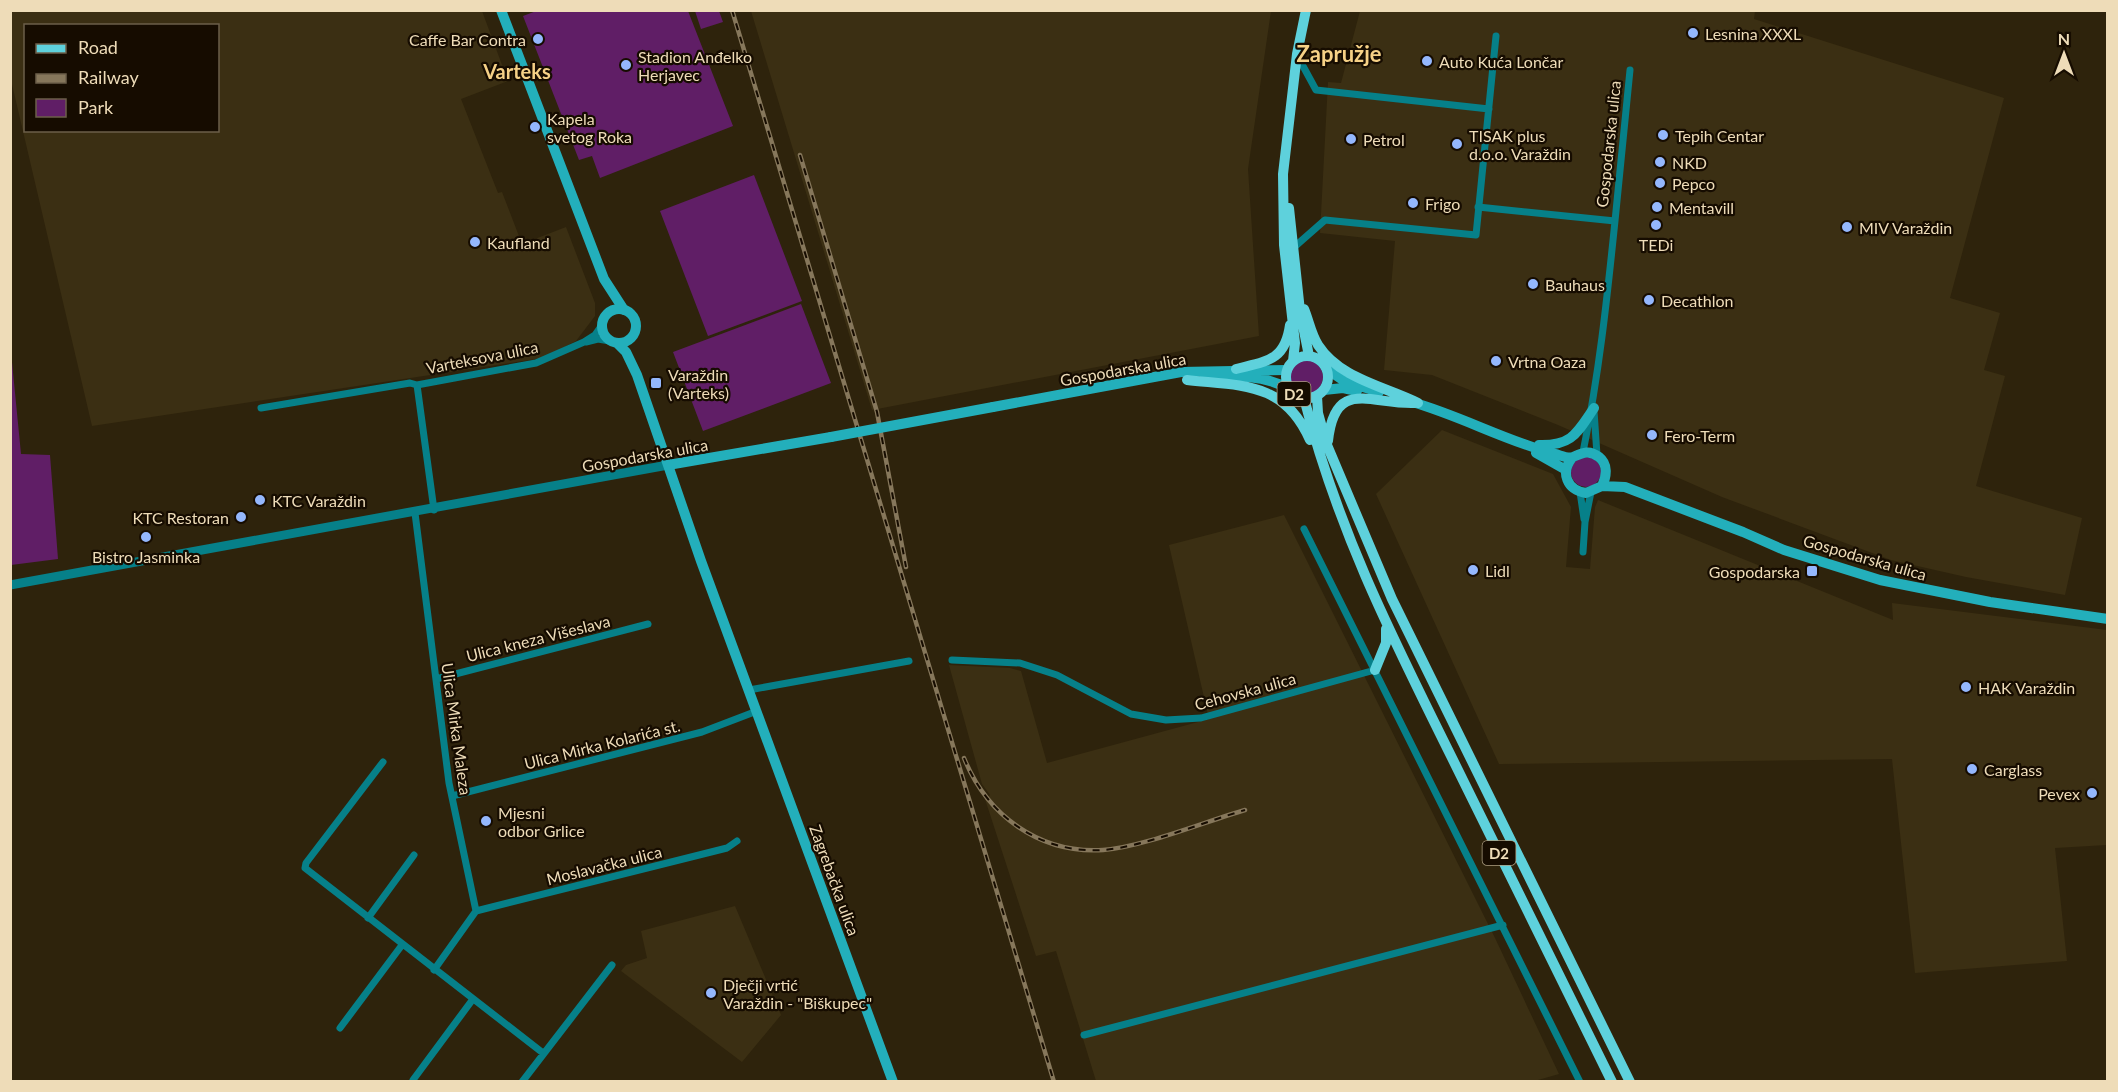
<svg xmlns="http://www.w3.org/2000/svg" width="2118" height="1092" font-family="Lato,sans-serif">
  <style>
    .built { fill: #3b2f13; fill-rule: evenodd }
    .green { fill: #601e66 }
    .lines { fill: none; stroke-linecap: round; stroke-linejoin: round }
    .minor { stroke: #068089; stroke-width: 7 }
    .tertiary { stroke: #068089; stroke-width: 9 }
    .secondary { stroke: #23afbb; stroke-width: 10 }
    .primary { stroke: #5ed1dc; stroke-width: 10 }
    .rail-casing { stroke: #86775b; stroke-width: 4.5 }
    .rail { stroke: #160c00; stroke-width: 2; stroke-dasharray: 7; stroke-linecap: butt }
    .secondary-bridge { stroke: #23afbb; stroke-width: 10 }
    .poi-dot { fill: #94b7fd; stroke: #160c00; stroke-width: 2 }
    .labels { text-anchor: middle; dominant-baseline: central; stroke-width: 4.5; stroke-linejoin: round; paint-order: stroke }
    .shield { fill: #160c00; stroke: #ad9e81; stroke-width: 1.5 }
    .shield-label { font-size: 15px; font-weight: bold; fill: #eedcb8 }
    .poi-label { font-size: 16px; fill: #eedcb8; stroke: #160c00; text-anchor: start }
    .street-label { font-size: 16px; fill: #eedcb8; stroke: #160c00 }
    .quarter-label { font-size: 20px; font-weight: bold; fill: #f6d186; stroke: #160c00 }
    .district-label { font-size: 22px; font-weight: bold; fill: #f6d186; stroke: #160c00 }
  </style>
  <rect width="100%" height="100%" fill="#2e230c"/>
  <path class="built" d="M10 11H482L508 81 461 99 498 193 502 192 522 244 566 227 595 303V316L576 341 543 358 92 426 11 80ZM26 26H218V130H26Z
    M751 11H1271L1248 169 1259 336 872 410Z
    M1360 11H1755L1754 19 2004 98 1950 298 2000 313 1984 370 2005 376 1976 486 2082 518 2065 595 1966 577 1891 560 1722 497 1558 425 1432 375 1384 370 1395 241 1320 233 1328 82 1341 83Z
    M1442 430 1553 474 1571 507 1566 567 1590 569 1595 507 1598 500 1893 620 1892 603 2107 630V845L2055 848 2067 961 1915 973 1892 759 1499 764 1376 494Z
    M1284 515 1495 938 1559 1074 1531 1082 1096 1081 1056 951 1036 956 985 799 990 795 982 784 949 665 1010 668 1021 671 1047 763 1209 719 1169 545Z
    M735 906 781 1015 742 1062 621 971 626 965 647 958 641 931Z"/>
  <path class="green" d="M539 10 688 11 733 126 600 178 592 156 579 160 523 16Z
    M695 11H719L723 22 701 29Z
    M754 175 802 301 708 336 660 211Z
    M801 304 831 383 703 431 673 352Z
    M11 352 21 454 50 455 58 559 11 565Z
    M1289 377a17 17 0 1 1 34 0a17 17 0 1 1-34 0Z
    M1571 472a15 15 0 1 1 30 0a15 15 0 1 1-30 0Z"/>
  <g class="lines">
    <path class="minor" d="M1297 55 1316 90 1489 109
      M1478 207 1615 221C1607 299 1599 375 1583 452
      M1615 221 1630 70
      M1292 249 1325 220 1476 235 1496 36
      M586 342 598 339 610 341
      M261 408 410 383 417 385
      M1594 411 1597 455
      M1580 492 1584 519
      M434 510 417 385 536 363 584 342 595 335 602 325
      M415 513 449 783 476 911 434 970
      M1304 529 1580 1082
      M1583 552 1585 522 1591 492
      M952 660 1020 663 1057 675 1131 714 1166 720 1201 718 1375 670
      M436 679 648 624
      M749 690 909 661
      M383 762 306 863 305 868 543 1053
      M452 796 702 732 757 711
      M476 911 727 848 737 841
      M368 918 414 855
      M340 1028 402 945
      M1084 1035 1503 925
      M413 1080 473 999
      M522 1082 612 965"/>
    <path class="tertiary" d="M10 585 668 465"/>
    <path class="secondary" d="M501 10 604 279 624 310
      M602 326a17 17 0 1 1 34 0a17 17 0 1 1-34 0Z
      M618 344 626 352 637 375 701 561 893 1082
      M1328 370 1344 381 1379 392
      M1205 378C1234 376 1263 374 1289 389
      M1324 390 1343 388 1357 391
      M1412 402C1461 416 1506 441 1555 454 1560 455 1568 459 1573 457 1582 453 1589 449 1599 457 1608 464 1607 476 1602 486L1586 493C1567 490 1560 473 1572 458
      M993 407 1181 372 1287 370
      M1539 445C1572 446 1577 433 1594 408
      M1536 453 1566 470
      M668 465 831 437
      M1602 486 1625 487 1743 532 1784 550 1880 580 1990 602 2108 619"/>
    <path class="primary" d="M1289 208 1300 311 1309 356
      M1304 309C1309 321 1311 334 1318 345 1340 379 1384 386 1418 403
      M1286 377a21 21 0 1 1 42 0a21 21 0 1 1-42 0Z
      M1293 361 1295 343 1284 245 1283 174 1297 54 1306 10
      M1236 369C1267 361 1285 361 1290 325
      M1187 380C1241 386 1284 381 1310 440
      M1317 396 1318 413 1327 445 1392 599 1630 1082
      M1304 398C1338 532 1394 641 1455 764 1507 870 1560 976 1612 1082
      M1328 441C1335 377 1371 405 1415 403
      M1375 670 1386 643V629"/>
    <g class="rail-casing">
      <path id="rail" d="M732 10 1054 1082
        M800 155 877 412 906 567
        M964 758C987 815 1039 854 1103 850 1143 847 1204 822 1245 810"/>
    </g>
    <use href="#rail" class="rail"/>
    <path class="secondary-bridge" d="M831 437 993 407"/>
  </g>
  <g class="poi-dot">
    <circle cx="1693" cy="33" r="6"/>
    <circle cx="538" cy="39" r="6"/>
    <circle cx="1427" cy="61" r="6"/>
    <circle cx="626" cy="65" r="6"/>
    <circle cx="535" cy="127" r="6"/>
    <circle cx="1663" cy="135" r="6"/>
    <circle cx="1351" cy="139" r="6"/>
    <circle cx="1457" cy="144" r="6"/>
    <circle cx="1660" cy="162" r="6"/>
    <circle cx="1660" cy="183" r="6"/>
    <circle cx="1413" cy="203" r="6"/>
    <circle cx="1657" cy="207" r="6"/>
    <circle cx="1656" cy="225" r="6"/>
    <circle cx="1847" cy="227" r="6"/>
    <circle cx="475" cy="242" r="6"/>
    <circle cx="1533" cy="284" r="6"/>
    <circle cx="1649" cy="300" r="6"/>
    <circle cx="1496" cy="361" r="6"/>
    <rect x="650" y="377" width="12" height="12" rx="3"/>
    <circle cx="1652" cy="435" r="6"/>
    <circle cx="260" cy="500" r="6"/>
    <circle cx="241" cy="517" r="6"/>
    <circle cx="146" cy="537" r="6"/>
    <circle cx="1473" cy="570" r="6"/>
    <rect x="1806" y="565" width="12" height="12" rx="3"/>
    <circle cx="1966" cy="687" r="6"/>
    <circle cx="1972" cy="769" r="6"/>
    <circle cx="2092" cy="793" r="6"/>
    <circle cx="486" cy="821" r="6"/>
    <circle cx="711" cy="993" r="6"/>
  </g>
  <g class="labels">
    <g class="shield">
      <rect x="1277.5" y="382" width="33" height="24" rx="4.5"/>
      <rect x="1482.5" y="841" width="33" height="24" rx="4.5"/>
    </g>
    <g class="shield-label">
      <text x="1294" y="394">D2</text>
      <text x="1499" y="853">D2</text>
    </g>
    <g class="poi-label">
      <text x="1705" y="33">Lesnina XXXL</text>
      <text x="526" y="39" text-anchor="end">Caffe Bar Contra</text>
      <text x="638" y="56">Stadion Anđelko<tspan x="638" dy="18">Herjavec</tspan></text>
      <text x="1439" y="61">Auto Kuća Lončar</text>
      <text x="547" y="118">Kapela<tspan x="547" dy="18">svetog Roka</tspan></text>
      <text x="1469" y="135">TISAK plus<tspan x="1469" dy="18">d.o.o. Varaždin</tspan></text>
      <text x="1675" y="135">Tepih Centar</text>
      <text x="1363" y="139">Petrol</text>
      <text x="1672" y="162">NKD</text>
      <text x="1672" y="183">Pepco</text>
      <text x="1425" y="203">Frigo</text>
      <text x="1669" y="207">Mentavill</text>
      <text x="1859" y="227">MIV Varaždin</text>
      <text x="487" y="242">Kaufland</text>
      <text x="1656" y="244" text-anchor="middle">TEDi</text>
      <text x="1545" y="284">Bauhaus</text>
      <text x="1661" y="300">Decathlon</text>
      <text x="1508" y="361">Vrtna Oaza</text>
      <text x="668" y="374">Varaždin<tspan x="668" dy="18">(Varteks)</tspan></text>
      <text x="1664" y="435">Fero-Term</text>
      <text x="272" y="500">KTC Varaždin</text>
      <text x="229" y="517" text-anchor="end">KTC Restoran</text>
      <text x="146" y="556" text-anchor="middle">Bistro Jasminka</text>
      <text x="1485" y="570">Lidl</text>
      <text x="1800" y="571" text-anchor="end">Gospodarska</text>
      <text x="1978" y="687">HAK Varaždin</text>
      <text x="1984" y="769">Carglass</text>
      <text x="2080" y="793" text-anchor="end">Pevex</text>
      <text x="498" y="812">Mjesni<tspan x="498" dy="18">odbor Grlice</tspan></text>
      <text x="723" y="984">Dječji vrtić<tspan x="723" dy="18">Varaždin - "Biškupec"</tspan></text>
    </g>
    <g class="street-label">
      <text transform="translate(1608 144) rotate(-84)">Gospodarska ulica</text>
      <text transform="translate(482 357) rotate(-11)">Varteksova ulica</text>
      <text transform="translate(1123 369) rotate(-10)">Gospodarska ulica</text>
      <text transform="translate(645 455) rotate(-10)">Gospodarska ulica</text>
      <text transform="translate(1865 557) rotate(16)">Gospodarska ulica</text>
      <text transform="translate(538 638) rotate(-14)">Ulica kneza Višeslava</text>
      <text transform="translate(1245 691) rotate(-15)">Cehovska ulica</text>
      <text transform="translate(457 729) rotate(82)">Ulica Mirka Maleza</text>
      <text transform="translate(602 744) rotate(-14)">Ulica Mirka Kolarića st.</text>
      <text transform="translate(604 865) rotate(-14)">Moslavačka ulica</text>
      <text transform="translate(835 880) rotate(70)">Zagrebačka ulica</text>
    </g>
    <g class="quarter-label">
      <text x="517" y="71">Varteks</text>
    </g>
    <g class="district-label">
      <text x="1339" y="53">Zapružje</text>
    </g>
  </g>
  <rect width="2118" height="1092" fill="none" stroke="#eedcb8" stroke-width="24"/>
  <rect x="24" y="24" width="195" height="108" fill="#160c00" stroke="#6c5f4a" stroke-width="1.5"/>
  <rect x="36" y="44" width="30" height="9" fill="#5ed1dc" stroke="#6c5f4a" stroke-width="1.5"/>
  <text x="78" y="54" font-size="18" fill="#eedcb8">Road</text>
  <rect x="36" y="74" width="30" height="9" fill="#86775b" stroke="#6c5f4a" stroke-width="1.5"/>
  <text x="78" y="84" font-size="18" fill="#eedcb8">Railway</text>
  <rect x="36" y="99" width="30" height="18" fill="#601e66" stroke="#6c5f4a" stroke-width="1.5"/>
  <text x="78" y="114" font-size="18" fill="#eedcb8">Park</text>
  <g transform="translate(2064 54)" stroke="#160c00" stroke-width="4.5" paint-order="stroke">
  <path d="M0-4.5L10 22L0 15L-10 22Z" fill="#eedcb8"/>
  <text y="-9" font-size="16" font-weight="bold" text-anchor="middle" fill="#eedcb8">N</text>
  </g>
</svg>
